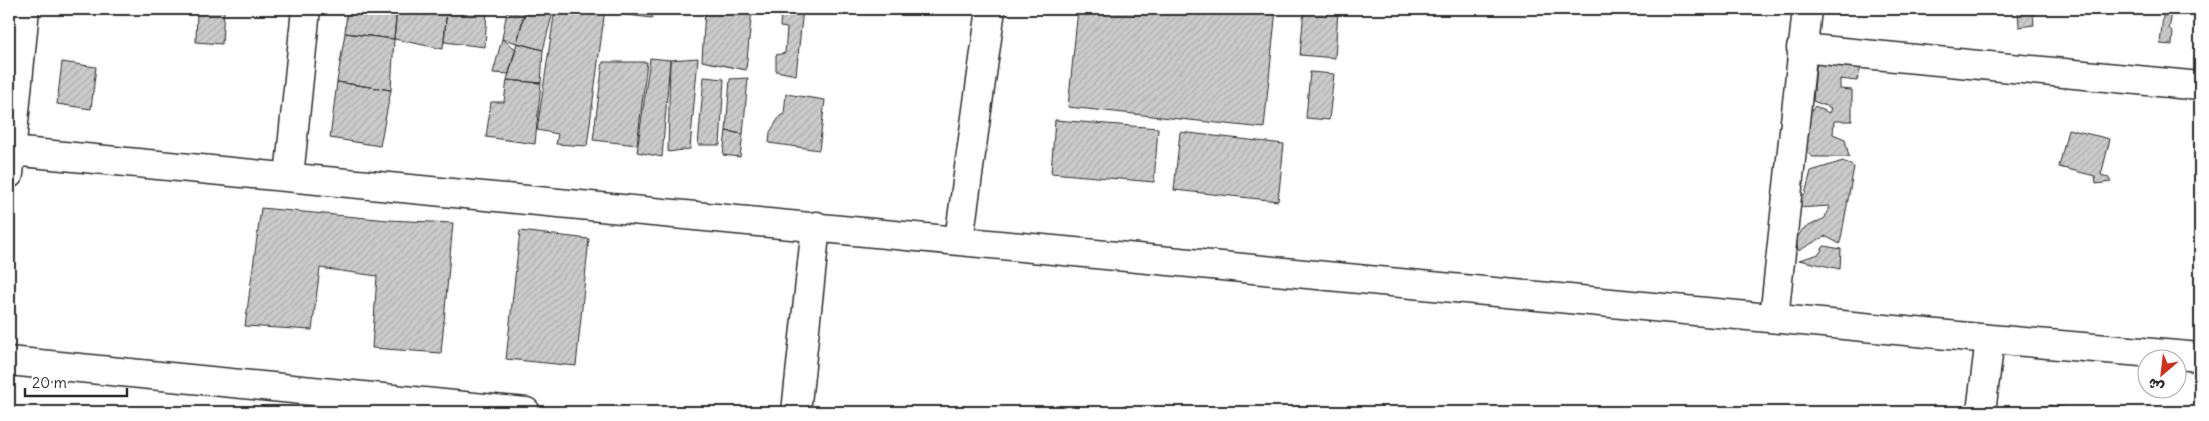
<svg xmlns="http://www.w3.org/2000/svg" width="2209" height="421" font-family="Delius,'Playpen Sans Arabic',sans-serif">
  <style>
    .building { fill: url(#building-hatch); stroke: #2b2b2b }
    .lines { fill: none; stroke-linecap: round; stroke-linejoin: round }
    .street-casing { stroke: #2b2b2b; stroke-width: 31 }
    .street { stroke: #fff; stroke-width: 28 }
  </style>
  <defs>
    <pattern id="building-hatch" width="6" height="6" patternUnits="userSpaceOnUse" patternTransform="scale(1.25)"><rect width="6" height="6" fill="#cbcbcb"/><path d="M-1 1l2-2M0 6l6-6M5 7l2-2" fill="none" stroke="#aeaeae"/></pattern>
  </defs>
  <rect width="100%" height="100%" fill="#fff"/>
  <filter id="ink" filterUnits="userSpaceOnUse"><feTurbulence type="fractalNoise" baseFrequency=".02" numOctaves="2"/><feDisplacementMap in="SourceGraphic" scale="10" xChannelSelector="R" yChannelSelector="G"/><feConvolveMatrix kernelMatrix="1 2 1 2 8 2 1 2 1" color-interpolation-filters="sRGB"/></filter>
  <g filter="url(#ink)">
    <path class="building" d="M197 9H224L222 44 196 42Z
      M347 9H397L394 39 345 33Z
      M397 9H447L443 49 394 39Z
      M447 9H487L485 47 444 42Z
      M517 9H525L517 43 502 39 507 11 516 13Z
      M526 9H539L553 12 543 50 517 43Z
      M555 9H605L587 146 556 144 558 134 537 130Z
      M621 9H653L652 18 620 14Z
      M705 9H752L746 70 702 61Z
      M781 9H803L796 75 776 71V55L785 53 787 28 780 27Z
      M1078 9H1276L1264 128 1068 107Z
      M1304 9H1338L1335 58 1300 55Z
      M2018 9H2033L2034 25 2019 27Z
      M2169 13 2171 20 2169 28 2173 32 2172 45 2160 44 2163 16Z
      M345 33 394 39 391 90 337 82Z
      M502 39 516 49 509 74 493 73Z
      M517 43 543 50 541 83 507 80Z
      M1817 55 1862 64 1857 81 1840 79V89L1852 90V121H1834L1833 134 1845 139 1849 157H1813L1803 150 1804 123 1815 106 1829 113 1831 108 1813 101Z
      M650 58 670 60 662 157 637 152Z
      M698 58 690 149 668 152 670 60Z
      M62 62 96 67 91 109 57 104Z
      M603 62H647L637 145 593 140Z
      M1310 72 1334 74 1329 120 1306 118Z
      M704 77 724 79 720 145H698Z
      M748 78 743 134 726 131 730 79Z
      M507 80 541 83 535 144 486 137 491 102H504Z
      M337 82 391 90 380 146 330 138Z
      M786 94 825 100 819 150 769 143 770 132 780 116 784 114Z
      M1055 120 1158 128 1154 182 1051 173Z
      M2068 129 2110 139 2101 175 2108 177 2111 182 2096 184 2095 176 2059 167Z
      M726 131 743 134 740 157 723 155Z
      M1180 132 1284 144 1278 201 1174 190Z
      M1843 161 1854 167 1840 244 1825 236 1798 251 1796 239 1803 229 1825 218 1829 206 1797 208 1794 200 1805 194 1811 171Z
      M261 208 388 220 453 223 441 353 372 348 377 276 320 268 312 330 245 326Z
      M520 231 589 239 576 366 506 359Z
      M1824 246 1841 249 1840 269 1799 260 1819 254Z
      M2049 405 2089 412H2048Z"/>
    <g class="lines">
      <g class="street-casing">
        <path id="street" d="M1801 48 2200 86
          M11 151 1990 339 2200 357
          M9 174 25 9
          M289 177 306 9
          M959 240 991 9
          M1774 318 1807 9
          M9 361 526 412
          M796 412 816 226
          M1981 412 1990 339"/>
      </g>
      <use href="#street" class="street"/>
    </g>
  </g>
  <rect width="2209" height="421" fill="none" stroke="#fff" stroke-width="30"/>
  <rect x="15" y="15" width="2179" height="391" fill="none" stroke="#2b2b2b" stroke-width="2" filter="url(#ink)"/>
  <g transform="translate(2162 374) rotate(208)"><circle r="24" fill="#ffffff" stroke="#aaaaaa"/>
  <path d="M0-4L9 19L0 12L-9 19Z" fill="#c8321e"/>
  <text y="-8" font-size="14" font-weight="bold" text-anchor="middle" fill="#2b2b2b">ش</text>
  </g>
  <path d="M25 388v8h102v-8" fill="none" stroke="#2b2b2b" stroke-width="2.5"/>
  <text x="32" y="388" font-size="15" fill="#2b2b2b" stroke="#ffffff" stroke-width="4" paint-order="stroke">20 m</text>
</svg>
